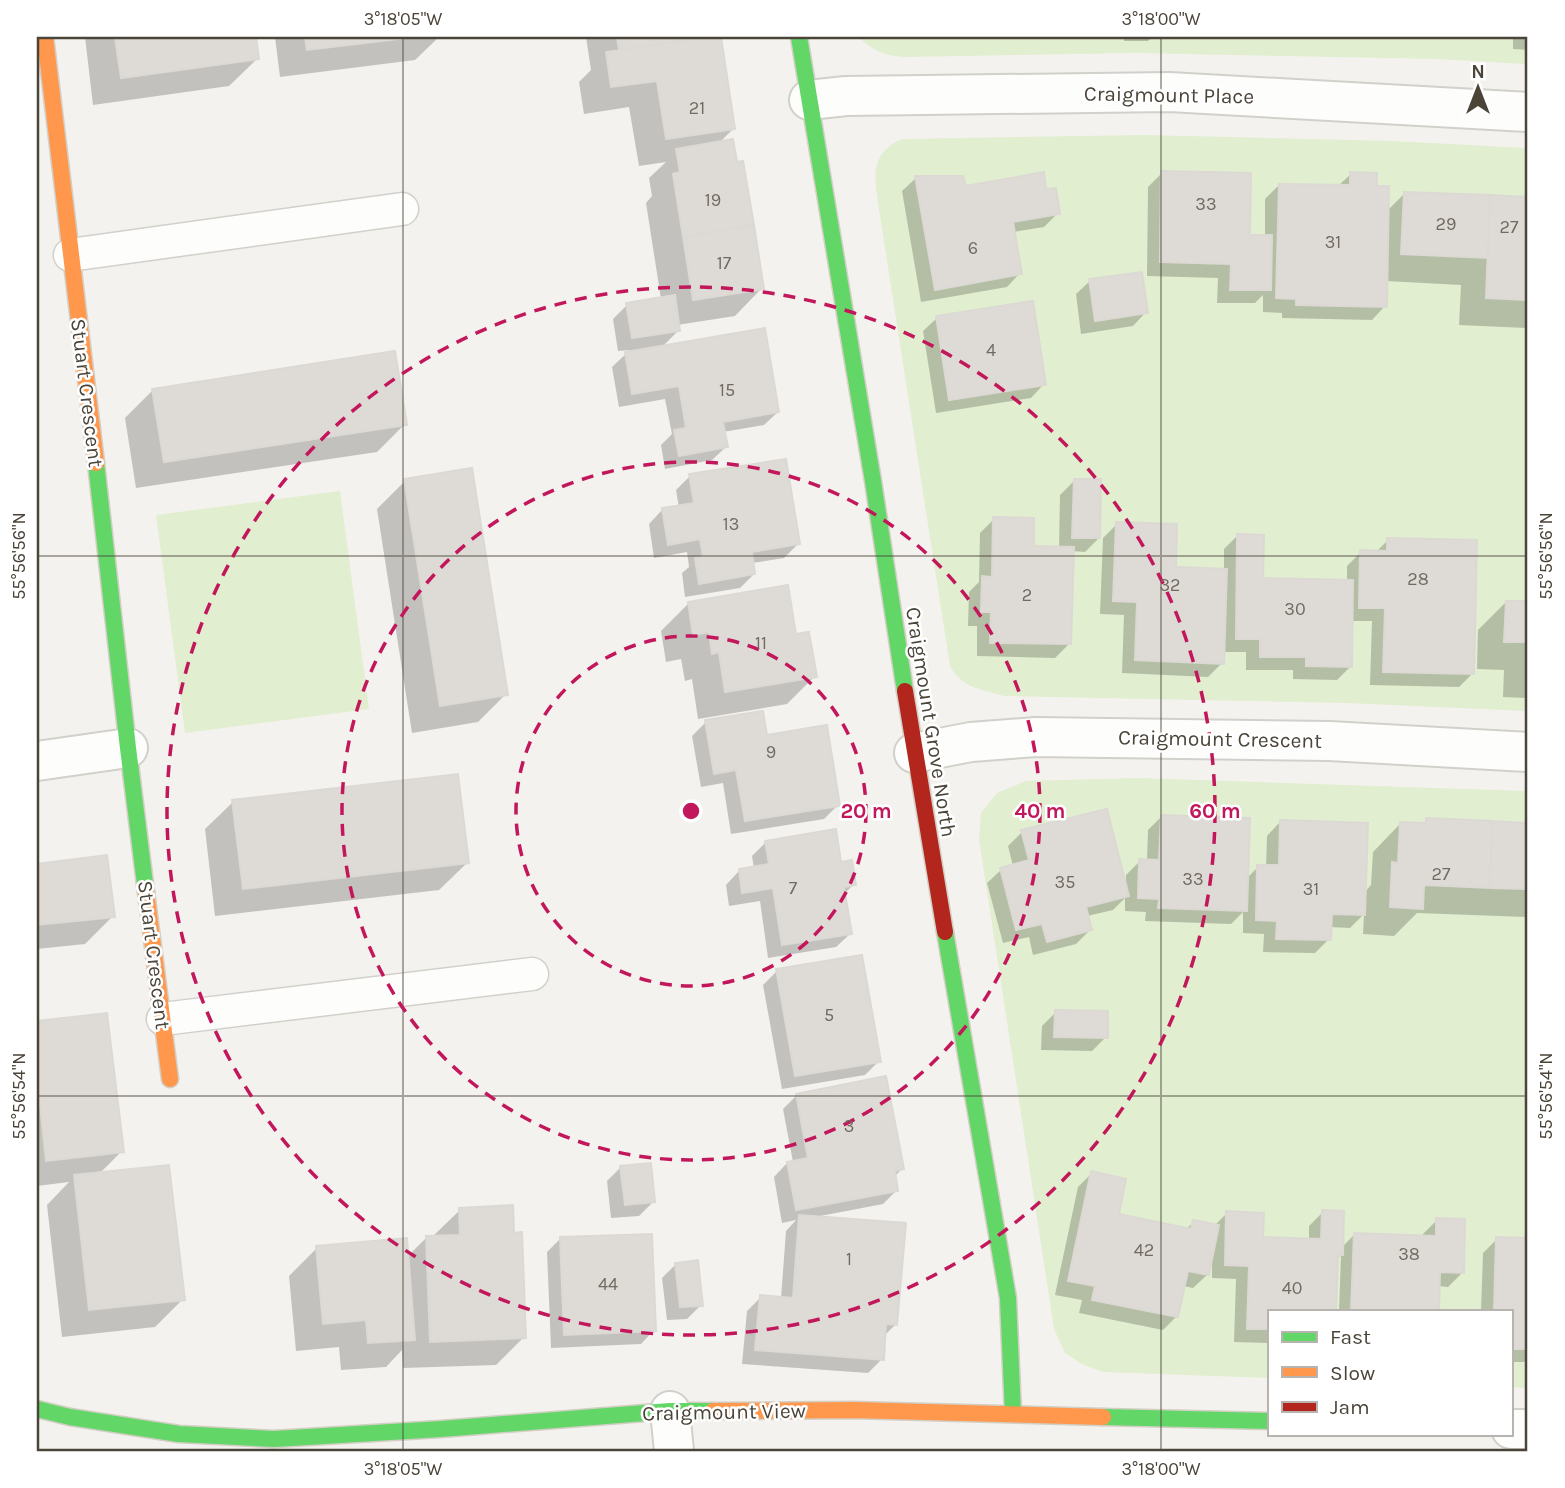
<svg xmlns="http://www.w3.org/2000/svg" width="1565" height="1488" font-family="Karla,sans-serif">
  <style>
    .green { fill: #e1eecf }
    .shadow { fill: #0003 }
    .building { fill: #dedbd6; stroke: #dcd9d4; stroke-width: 2 }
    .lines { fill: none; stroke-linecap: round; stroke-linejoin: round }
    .lane-casing { stroke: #d2d0cb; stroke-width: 35 }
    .street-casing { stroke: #d2d0cb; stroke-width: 42 }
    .fast-casing { stroke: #d3cfc5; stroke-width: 19 }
    .slow-casing { stroke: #d3cfc5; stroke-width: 19 }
    .jam-casing { stroke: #d3cfc5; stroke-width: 19 }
    .lane { stroke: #fdfdfc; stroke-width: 32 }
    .street { stroke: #fdfdfc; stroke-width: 38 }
    .fast { stroke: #63d668; stroke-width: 16 }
    .slow { stroke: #ff974d; stroke-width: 16 }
    .jam { stroke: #b3261e; stroke-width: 16 }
    .ticks { fill: none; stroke: #4b4439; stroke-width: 2; stroke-opacity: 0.45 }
    .ring { fill: none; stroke: #c2185b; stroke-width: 3.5; stroke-dasharray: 12 9 }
    .labels { text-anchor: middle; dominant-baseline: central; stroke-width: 5; stroke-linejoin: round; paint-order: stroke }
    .number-label { font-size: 18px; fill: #706a61 }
    .street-label { font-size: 21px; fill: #4b4439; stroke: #fff }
    .centre { fill: #c2185b; stroke: #fff; stroke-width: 3.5 }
    .ring-label { font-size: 21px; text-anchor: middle; font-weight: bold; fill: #c2185b; stroke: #fff; stroke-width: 5; stroke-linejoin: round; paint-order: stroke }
    .neatline { fill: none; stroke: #4b4439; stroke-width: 2.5 }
    .ticks-label { font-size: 18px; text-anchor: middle; fill: #4b4439 }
  </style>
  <rect width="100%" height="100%" fill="#f4f2ee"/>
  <path class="green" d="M859 37H1528V64L1437 59 1134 53 905 57C887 56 872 51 859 37Z
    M1144 135 1392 141 1528 148V711L1348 703 1004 696C981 689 963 689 950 666L878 203C874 173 871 153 902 139Z
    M340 491 369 709 185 733 156 515Z
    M1139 778 1528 791V1388L1511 1387V1311H1269V1378L1103 1372 1082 1364 1065 1353 1054 1329 979 839 981 813 997 793 1026 781Z"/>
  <path class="shadow" d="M85 37H254L257 59 229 86 93 105Z
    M275 37H439L415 60 280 77Z
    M586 37H719L733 129 719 143 762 288 735 316 677 325 678 331 662 347 778 412 764 425 723 432 726 447 712 460 665 469 661 445 672 434 665 399 619 407 612 367 630 350 618 351 613 319 627 305 661 299 646 203 652 196 649 178 666 162 639 166 629 107 584 114 579 82 591 70Z
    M1124 37H1152L1148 41H1124Z
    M1501 37 1528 38V50L1513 49V37Z
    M1162 173 1248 237H1265V199L1279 185 1338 186 1351 174 1376 187 1387 211 1404 194 1528 199V328L1459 325 1461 285 1386 281 1385 306 1372 320 1282 318V313L1263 312V295L1255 303H1217L1218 278 1147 276 1148 187Z
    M916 178 964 188 1045 192 1058 213 1044 227 1013 232 1020 273 1007 287 921 302 902 191Z
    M1090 281 1146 312 1133 326 1081 334 1076 294Z
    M937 318 1044 384 1031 398 936 413 923 331Z
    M153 390 405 424 377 452 136 488 125 418Z
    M690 476 798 544 784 558 752 563 754 574 740 588 685 597 682 573 689 567 687 552 654 558 649 524 662 510 679 508 676 490Z
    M405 481 506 694 478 722 412 733 377 509Z
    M1074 481 1099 538 1085 552 1072 551 1069 644 1055 658 977 656V626H968L969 592 979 582 980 533 994 519 1032 548 1059 549 1060 495Z
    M1117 524 1174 568 1224 570V549L1238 535 1262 580 1347 582V566L1361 552H1376L1388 540 1473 673 1459 687 1370 685 1372 621H1351V666L1337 680 1293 679V670H1246V652H1223L1222 663 1208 677 1122 673 1124 615 1100 614 1103 538Z
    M1506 602 1528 603V698L1503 697 1504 670 1477 669 1478 630Z
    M689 603 794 636 815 676 787 704 698 719 692 679 685 681 681 659 666 662 661 631Z
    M706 722 838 805 824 819 731 834 723 783 701 787 692 736Z
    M233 802 467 863 439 890 215 916 205 829Z
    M1162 816 1246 879 1258 867H1266L1267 836 1280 822 1364 893 1371 885 1373 852 1400 824 1422 825 1427 820 1528 825V917L1417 913 1394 936 1363 934 1364 914 1350 928 1330 927 1329 939 1315 953 1263 952 1264 934 1243 933V912L1231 924 1145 921 1146 912 1125 911V898L1113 910 1087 916 1090 930 1076 944 1033 955 1029 937 1003 943 987 883 1001 870 1013 866 1008 846 1022 832 1126 884V875L1140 861H1147L1148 830Z
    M766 842 840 864 854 884 844 894 850 934 836 947 768 958 760 901 729 906 726 885 739 871 754 868 752 856Z
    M106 857 113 916 85 944 37 949V866Z
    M777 971 879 1061 865 1075 782 1089 763 985Z
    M1056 1012 1106 1037 1092 1051 1041 1050 1042 1026Z
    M106 1015 122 1151 99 1174 183 1299 155 1327 62 1337 47 1205 69 1182 37 1186V1023Z
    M797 1095 902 1169 894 1177 897 1190 883 1204 815 1217 896 1324 884 1336 882 1359 868 1373 742 1364 747 1311 761 1297 781 1298 786 1231 796 1220 782 1223 774 1177 787 1163 793 1162 783 1109Z
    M621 1167 653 1202 639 1216 611 1218 607 1181Z
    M1092 1173 1117 1216 1186 1229 1194 1222 1214 1226 1227 1213 1262 1239 1309 1241V1226L1323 1212 1341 1248 1355 1234 1423 1237V1234L1437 1220 1462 1273 1448 1287 1438 1286 1437 1311H1339L1341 1255 1336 1260 1334 1311H1269V1343L1234 1342 1236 1279 1212 1278V1261H1210L1207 1275 1193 1288 1183 1286 1177 1316 1163 1330 1079 1313 1082 1300 1055 1295 1078 1187Z
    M460 1210 524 1337 496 1365 403 1368 402 1350 386 1367 341 1370 339 1347 296 1351 289 1276 317 1248 407 1257 427 1237H432Z
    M561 1238 654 1330 641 1344 551 1348 547 1252Z
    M1497 1239 1528 1240V1358L1524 1362H1511V1311H1481L1483 1253Z
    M676 1264 701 1305 687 1319 667 1320 662 1278Z"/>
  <path class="building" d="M115 37H256L259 59 121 78Z
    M305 37H415L307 50Z
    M617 37H709L619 50Z
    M709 37H721L735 129 666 139 657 81 611 87 606 52Z
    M733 139 737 162 743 161 754 225 683 237 673 174 680 172 676 149Z
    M1161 171 1251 173 1250 235H1272L1271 290H1230L1231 264 1160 262Z
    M1044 172 1046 189 1056 188 1060 214 1013 222 1022 274 935 290 915 176H963L966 186Z
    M1350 172 1377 173V186H1389L1387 307 1296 305V299L1276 298 1279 184 1350 185Z
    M1404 192 1490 195 1488 258 1401 254Z
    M1490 195 1528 197V300L1486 298Z
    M754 225 764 289 693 300 683 237Z
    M1142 272 1148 313 1095 321 1089 279Z
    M675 295 680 331 632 338 626 303Z
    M1033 301 1046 385 949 400 936 316Z
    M765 328 779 412 723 422 728 447 679 456 674 430 686 428 679 386 632 394 625 352Z
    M395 351 407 425 164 462 152 389Z
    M786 459 800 544 752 552 755 574 699 584 695 558 703 557 700 539 668 545 662 508 694 503 689 474Z
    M472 468 508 695 440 706 404 479Z
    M1074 479H1101L1100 538H1072Z
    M993 517 1034 518V546L1074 547 1071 644 990 643 991 612H981L982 576 992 577Z
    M1116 522 1177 524 1176 567 1227 569 1224 664 1135 660 1137 602 1113 601Z
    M1237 534 1264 535 1263 578 1353 580 1352 667 1306 666V657H1260V639H1236Z
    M1387 538 1477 540 1474 674 1383 672 1385 608H1359L1360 550 1387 551Z
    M788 585 796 634 809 632 817 677 725 692 719 652 712 654 709 632 693 635 688 602Z
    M1506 601H1528V642H1504Z
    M763 711 767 735 827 725 840 806 745 821 736 770 714 774 705 720Z
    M458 774 469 863 243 889 232 800Z
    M1107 809 1129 896 1086 907 1092 930 1047 942 1042 924 1016 930 1000 868 1029 860 1021 830Z
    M1161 815 1250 818 1247 911 1158 908 1159 899 1138 898 1139 859 1159 860Z
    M1426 818 1492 821 1490 888 1424 885 1423 909 1390 907 1392 862 1398 863 1400 822 1426 823Z
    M1280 820 1368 823 1365 915 1332 914 1331 940 1276 939 1277 921 1256 920 1257 865H1279Z
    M1492 821 1528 823V889L1490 888Z
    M836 829 841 862 852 860 856 885 844 887 852 934 782 945 773 888 742 893 739 869 769 864 765 841Z
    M107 855 115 917 37 925V864Z
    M862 955 881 1062 795 1076 776 969Z
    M1055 1010 1108 1011V1038L1054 1037Z
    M107 1013 124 1152 46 1161 37 1077V1021Z
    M886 1076 904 1169 895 1171 898 1191 796 1210 787 1162 808 1158 796 1094Z
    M651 1163 655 1202 625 1205 620 1166Z
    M169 1165 185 1300 89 1310 74 1175Z
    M1091 1171 1126 1179 1119 1214 1191 1229 1193 1220 1219 1225 1209 1275 1188 1271 1178 1317 1092 1300 1095 1286 1068 1281Z
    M513 1205 514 1233 522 1232 526 1338 430 1342 426 1236 460 1235 459 1208Z
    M1322 1210 1344 1211 1343 1255H1338L1336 1311H1269V1329H1247L1249 1266 1225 1265 1226 1211 1264 1213 1263 1237 1321 1239Z
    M799 1215 906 1223 897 1325 886 1324 884 1360 755 1350 760 1295 793 1298Z
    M1436 1218 1465 1219 1464 1273 1440 1272 1439 1311H1351L1354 1233 1436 1236Z
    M652 1234 656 1331 564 1335 560 1237Z
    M1496 1237 1528 1238V1349H1511V1311H1494Z
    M407 1238 415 1340 368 1343 366 1320 323 1324 316 1246Z
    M698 1260 703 1306 680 1307 675 1263Z"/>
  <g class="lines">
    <g class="lane-casing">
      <path id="lane" d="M70 255 402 209
        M163 1019 532 974"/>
    </g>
    <g class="street-casing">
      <path id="street" d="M809 100 846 96 1169 92 1528 112
        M914 753 971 742 1036 737 1329 741 1528 752
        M37 761 128 748
        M670 1411 674 1451
        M1511 1429H1528"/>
    </g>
    <g class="fast-casing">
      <path id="fast" d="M799 37 873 481 905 691
        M96 463 128 748 146 892
        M945 932 1008 1298 1013 1414
        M37 1409 70 1417 179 1434 274 1439 441 1429 670 1411H713
        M1103 1417 1269 1421"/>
    </g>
    <g class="slow-casing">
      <path id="slow" d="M45 37 96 463
        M146 892 170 1079
        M713 1411 853 1410 1103 1417"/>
    </g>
    <g class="jam-casing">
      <path id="jam" d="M905 691 945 932"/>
    </g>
    <use href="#lane" class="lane"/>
    <use href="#street" class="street"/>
    <use href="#fast" class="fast"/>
    <use href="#slow" class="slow"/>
    <use href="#jam" class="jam"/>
  </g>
  <path class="ticks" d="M403 37V1451M1161 37V1451M37 556H1528M37 1096H1528"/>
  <g class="ring">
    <circle cx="691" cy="811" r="175"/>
    <circle cx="691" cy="811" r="349"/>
    <circle cx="691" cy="811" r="524"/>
  </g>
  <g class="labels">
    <g class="number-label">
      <text x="697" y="108">21</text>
      <text x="713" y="200">19</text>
      <text x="1206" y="204">33</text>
      <text x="1446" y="224">29</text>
      <text x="1509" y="227">27</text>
      <text x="1333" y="242">31</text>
      <text x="973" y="248">6</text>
      <text x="724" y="263">17</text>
      <text x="991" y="350">4</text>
      <text x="727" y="390">15</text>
      <text x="731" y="524">13</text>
      <text x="1418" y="579">28</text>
      <text x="1170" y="585">32</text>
      <text x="1027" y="595">2</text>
      <text x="1295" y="609">30</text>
      <text x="761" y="643">11</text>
      <text x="771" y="752">9</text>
      <text x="1441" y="874">27</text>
      <text x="1193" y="879">33</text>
      <text x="1065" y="882">35</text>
      <text x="793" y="888">7</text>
      <text x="1311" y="889">31</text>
      <text x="829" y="1015">5</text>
      <text x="849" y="1126">3</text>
      <text x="1144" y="1250">42</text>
      <text x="1409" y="1254">38</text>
      <text x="849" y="1259">1</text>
      <text x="608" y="1284">44</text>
      <text x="1292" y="1288">40</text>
    </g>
    <g class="street-label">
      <text transform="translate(1169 95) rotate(1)">Craigmount Place</text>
      <text transform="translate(87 393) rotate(83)">Stuart Crescent</text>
      <text transform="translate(931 722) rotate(81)">Craigmount Grove North</text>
      <text transform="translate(1220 739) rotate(1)">Craigmount Crescent</text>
      <text transform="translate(154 955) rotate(83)">Stuart Crescent</text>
      <text transform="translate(724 1412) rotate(-1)">Craigmount View</text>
    </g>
  </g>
  <circle cx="691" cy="811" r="10" class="centre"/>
  <g class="ring-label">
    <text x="866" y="818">20 m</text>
    <text x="1040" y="818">40 m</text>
    <text x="1215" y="818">60 m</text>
  </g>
  <rect width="1565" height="1488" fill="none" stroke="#ffffff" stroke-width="77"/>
  <rect x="1268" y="1310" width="245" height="126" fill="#ffffff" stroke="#b7b4b0" stroke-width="2"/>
  <rect x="1282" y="1332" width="35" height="10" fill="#63d668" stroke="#b7b4b0" stroke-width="2"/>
  <text x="1330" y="1344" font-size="21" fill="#4b4439">Fast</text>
  <rect x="1282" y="1367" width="35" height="10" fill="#ff974d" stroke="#b7b4b0" stroke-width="2"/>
  <text x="1330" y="1380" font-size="21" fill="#4b4439">Slow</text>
  <rect x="1282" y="1402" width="35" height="10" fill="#b3261e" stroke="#b7b4b0" stroke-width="2"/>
  <text x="1330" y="1414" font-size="21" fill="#4b4439">Jam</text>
  <g transform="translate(1478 88)" stroke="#ffffff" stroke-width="5" paint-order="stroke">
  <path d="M0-5L12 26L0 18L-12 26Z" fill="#4b4439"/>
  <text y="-10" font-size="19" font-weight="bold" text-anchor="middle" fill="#4b4439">N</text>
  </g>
  <rect x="38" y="38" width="1488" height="1412" class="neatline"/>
  <g class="ticks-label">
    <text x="403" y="25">3°18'05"W</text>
    <text x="1161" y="25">3°18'00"W</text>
    <text transform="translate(19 556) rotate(-90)" y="6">55°56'56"N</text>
    <text transform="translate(1546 556) rotate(-90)" y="6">55°56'56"N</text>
    <text transform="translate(19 1096) rotate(-90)" y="6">55°56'54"N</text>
    <text transform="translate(1546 1096) rotate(-90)" y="6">55°56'54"N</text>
    <text x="403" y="1475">3°18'05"W</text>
    <text x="1161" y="1475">3°18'00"W</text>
  </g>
</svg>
